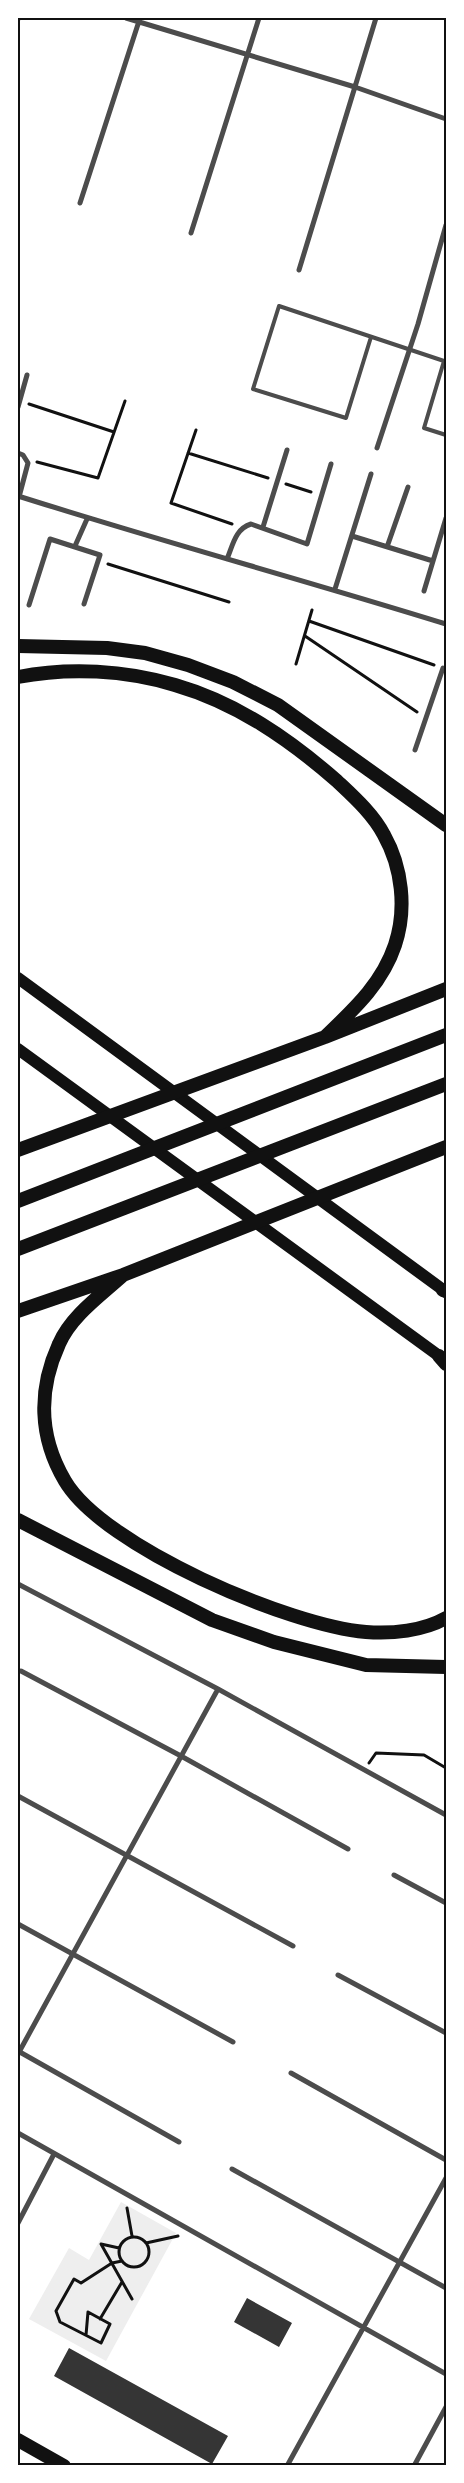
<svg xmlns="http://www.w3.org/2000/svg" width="464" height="2483" font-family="'Noto Serif',serif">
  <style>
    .green { fill: #eee }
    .building { fill: #353535 }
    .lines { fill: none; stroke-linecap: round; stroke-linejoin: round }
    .path { stroke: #111; stroke-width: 3 }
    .service { stroke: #4c4c4c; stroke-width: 4 }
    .minor { stroke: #4c4c4c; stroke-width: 5 }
    .trunk { stroke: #111; stroke-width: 12 }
    .motorway { stroke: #111; stroke-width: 14 }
    .neatline { fill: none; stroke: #111; stroke-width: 2 }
  </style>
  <rect width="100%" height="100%" fill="#fff"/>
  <path class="green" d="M121 2202 176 2233 106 2361 29 2319 69 2248 89 2260Z"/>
  <path class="building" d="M247 2298 292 2323 279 2347 234 2322Z
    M69 2348 228 2436 212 2464 54 2376Z"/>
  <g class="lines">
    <path class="path" d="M29 404 114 432
      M196 430 171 503 232 524
      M188 453 268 478
      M37 462 98 478 125 401
      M286 484 311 492
      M108 564 229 602
      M309 621 434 665
      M305 636 417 712
      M296 664 312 610
      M369 1763 376 1753 424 1755 446 1768
      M127 2208 132 2236
      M119 2252a15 15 0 1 1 30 0a15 15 0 1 1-30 0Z
      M146 2243 178 2236
      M119 2248 101 2244 132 2299
      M100 2319 122 2282
      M86 2335 88 2312 110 2324 101 2343 60 2322 56 2311 74 2279 81 2283 112 2263 122 2261"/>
    <path class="service" d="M371 337 346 418 253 389 279 306 444 361 424 428 446 435"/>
    <path class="minor" d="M126 18 355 87 446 119
      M18 19V18
      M80 203 140 18
      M191 233 259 18
      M299 270 376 18
      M18 407 27 375
      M377 448 418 324 446 225
      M18 453 23 455 28 463 19 497
      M18 496C160 541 304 580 446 624
      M263 527 287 450
      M352 536 433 561
      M75 546 87 519
      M387 547 408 487
      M227 559C233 545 235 529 251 524L307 544 331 464
      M335 589 371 474
      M424 591 446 518
      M29 605 50 539 100 555 84 604
      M415 750 443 668 446 669
      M18 1584 218 1689 446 1815
      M21 1671 181 1756 348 1849
      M18 1796 293 1946
      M394 1875 446 1903
      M18 1924 233 2042
      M338 1975 446 2033
      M18 2051 179 2142
      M18 2054 218 1689
      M291 2073 446 2160
      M18 2133 446 2374
      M232 2169 446 2288
      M18 2223 54 2154
      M287 2466 446 2178
      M414 2466 446 2407"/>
    <path class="trunk" d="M18 978 446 1292
      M18 1049 446 1361"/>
    <path class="motorway" d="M18 646 107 648 145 653 188 665 233 682 278 705 446 825
      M18 677C69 667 125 670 175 685 237 703 289 739 337 781 354 797 373 814 384 835 402 867 407 909 395 945 382 984 353 1010 325 1037
      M18 1150 325 1037 446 989
      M18 1201 446 1035
      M18 1249 446 1084
      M123 1275C101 1295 71 1316 59 1344 38 1390 39 1437 65 1481 104 1547 290 1626 366 1632 392 1634 423 1631 446 1618
      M443 1290 446 1291
      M18 1311 123 1275 446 1147
      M439 1356 446 1364
      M18 1520 212 1620 274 1642 366 1665 446 1667
      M18 2440 64 2466"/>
  </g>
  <rect width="464" height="2483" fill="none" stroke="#ffffff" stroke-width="38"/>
  <rect x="19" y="19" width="426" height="2445" class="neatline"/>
</svg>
